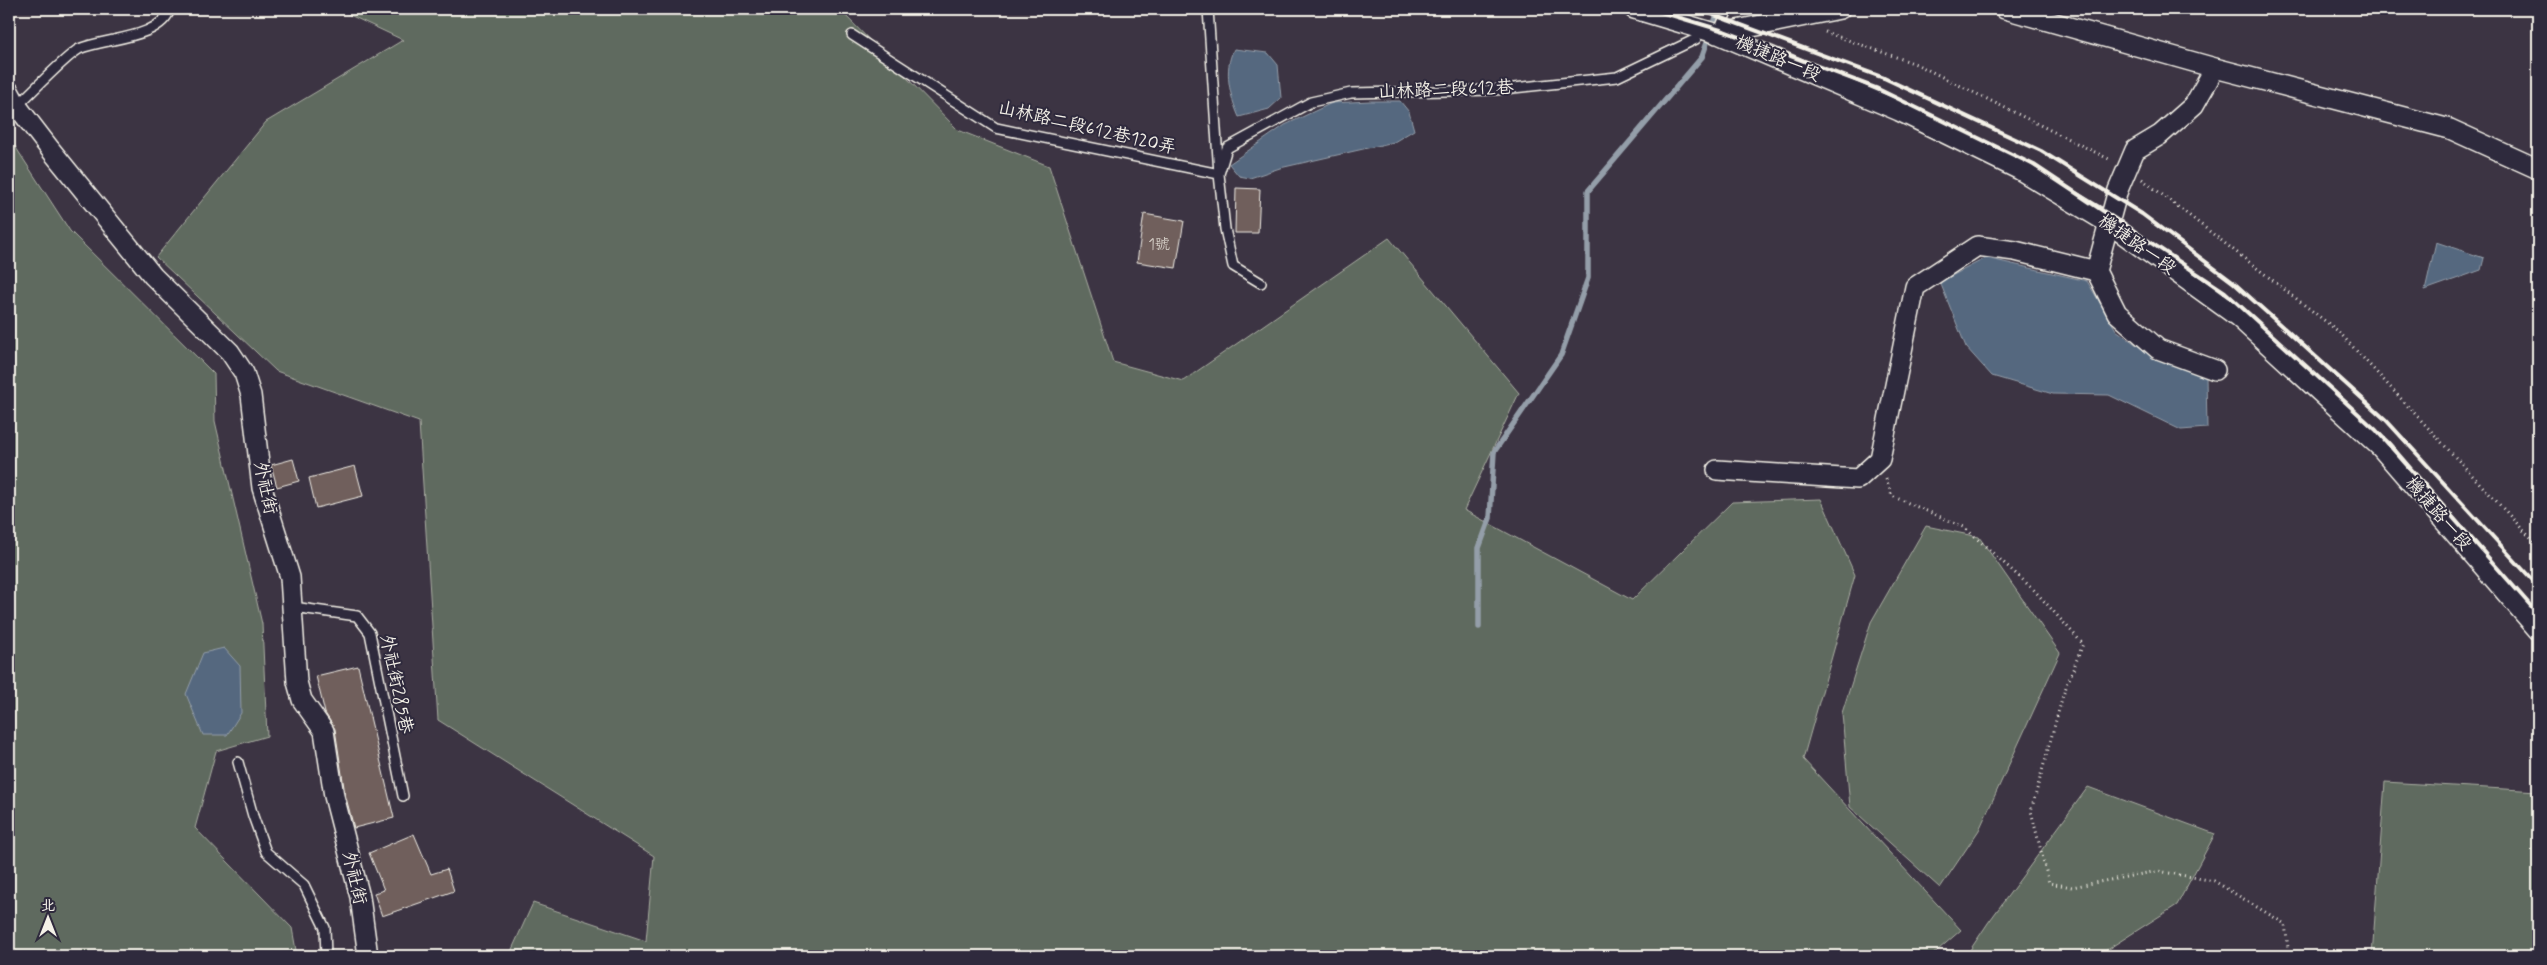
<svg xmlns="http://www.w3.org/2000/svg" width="2547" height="965" font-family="Mynerve,'LXGW WenKai TC',sans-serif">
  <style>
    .green { fill: #5f6a5e; stroke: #aaaea3 }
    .water { fill: #54677f; stroke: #949ea9 }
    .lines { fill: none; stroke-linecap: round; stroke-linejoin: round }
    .stream { stroke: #949ea9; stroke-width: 5.5 }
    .building { fill: #6f5e5c; stroke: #f4f1e8 }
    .lane-casing { stroke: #f4f1e8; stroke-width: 12 }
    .street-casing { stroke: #f4f1e8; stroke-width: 22 }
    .path { stroke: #f4f1e8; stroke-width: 3; stroke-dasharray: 1 4; stroke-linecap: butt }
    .lane { stroke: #2f2a3d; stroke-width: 9 }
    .street { stroke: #2f2a3d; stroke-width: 19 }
    .rail { stroke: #f4f1e8; stroke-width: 4 }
    .labels { text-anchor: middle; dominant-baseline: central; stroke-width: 4; stroke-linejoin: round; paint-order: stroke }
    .number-label { font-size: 15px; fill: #d3ccc5 }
    .street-label { font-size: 18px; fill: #f4f1e8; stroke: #2f2a3d }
  </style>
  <rect width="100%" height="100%" fill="#3c3443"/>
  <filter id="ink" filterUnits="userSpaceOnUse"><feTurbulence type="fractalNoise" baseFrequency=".02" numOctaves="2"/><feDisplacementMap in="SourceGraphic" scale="10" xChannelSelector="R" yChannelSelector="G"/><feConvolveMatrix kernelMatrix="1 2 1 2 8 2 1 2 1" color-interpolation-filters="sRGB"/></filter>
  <g filter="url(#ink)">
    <path class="green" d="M337 9H839L958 130 1049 166 1113 362 1183 381 1389 238 1519 393 1464 510 1632 600 1732 502 1821 499 1855 575 1803 759 1961 930 1931 956H509L533 903 646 941 654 856 438 720 419 422 276 371 156 257 266 122 403 40Z
      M9 137 70 231 214 374 215 421 262 624 267 736 216 751 195 828 292 928 297 956H9Z
      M1926 526 1979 537 2060 653 1979 830 1940 888 1850 807 1842 713 1871 622Z
      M2385 782 2538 791V956H2372Z
      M2088 787 2215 834 2177 905 2097 956H1966L1988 923Z"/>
    <path class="water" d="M1234 49 1268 53 1278 65 1281 98 1269 109 1239 117C1230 96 1223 70 1234 49Z
      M1370 101H1400L1409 112 1414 130 1394 142 1280 168 1250 178 1239 176 1229 164 1285 125 1332 103Z
      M2436 242 2484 258 2481 270 2425 290Z
      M1986 258 2087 281 2116 330 2152 356 2206 377 2207 428 2181 430 2109 395 2053 394 1992 376 1966 347 1940 282Z
      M224 648 240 666 241 713 227 735H203L186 694 203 653Z"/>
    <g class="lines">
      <path class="stream" d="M1479 627V548L1490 518 1494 452 1561 355 1588 278V191L1702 57 1719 9"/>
    </g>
    <path class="building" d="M1236 188 1260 189 1258 233H1235Z
      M1144 214 1184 221 1176 268 1137 262Z
      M293 459 299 481 277 487 271 465Z
      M355 466 363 496 316 508 309 478Z
      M358 666 394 818 354 828 345 794 335 729 325 713 316 676Z
      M414 834 431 874 447 869 454 891 382 916 374 893 384 890 369 853Z"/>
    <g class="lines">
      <g class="lane-casing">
        <path id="lane" d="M1208 9 1219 174 1225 229 1233 266 1261 283
          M1718 34 1728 9
          M852 35 996 128 1219 174 1227 148 1311 102 1351 93 1495 90 1617 77 1696 39
          M17 106C30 94 66 56 79 49 104 38 161 39 170 9
          M293 607 357 616 370 633 403 796
          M238 762 253 816 266 852 304 885 325 928 326 956"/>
      </g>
      <g class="street-casing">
        <path id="street" d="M1634 9 1718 34 1899 111 2020 170 2108 223 2238 317 2381 448 2538 630
          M2005 9 2215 68 2450 129 2538 169
          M1717 34 1840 9
          M9 91 17 106 50 149 153 276 230 352 244 373 251 395 262 488 290 577 297 682 302 700 324 731 334 796 360 897 368 956
          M2096 271 2118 190 2135 150 2160 135 2194 105 2215 68
          M2096 271 2117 313 2158 349 2215 370
          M1717 470 1858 479 1880 459 1915 287 1977 246 2015 251 2096 271"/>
      </g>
      <path class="path" d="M1825 32 1916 64 2111 160
        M2142 179 2338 331 2538 546
        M1886 479 1892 496 1964 527 2034 590 2083 644 2063 695 2031 811 2049 883 2072 887 2158 871 2214 881 2285 924 2289 956"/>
      <use href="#lane" class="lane"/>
      <use href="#street" class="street"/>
      <path class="rail" d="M1651 9 1724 31 1876 88 2034 165 2225 292 2376 430 2538 614
        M1698 9 1884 78 2041 151 2142 214 2234 283 2386 420 2538 586"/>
    </g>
  </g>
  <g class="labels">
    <g class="number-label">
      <text x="1159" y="245">1號</text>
    </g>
    <g class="street-label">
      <text transform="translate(1778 59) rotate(23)">機捷路一段</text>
      <text transform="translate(1446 90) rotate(-2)">山林路二段612巷</text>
      <text transform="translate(1087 128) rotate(13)">山林路二段612巷120弄</text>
      <text transform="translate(2137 245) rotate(35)">機捷路一段</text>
      <text transform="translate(265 488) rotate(78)">外社街</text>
      <text transform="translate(2438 514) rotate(49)">機捷路一段</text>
      <text transform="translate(396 684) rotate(78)">外社街285巷</text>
      <text transform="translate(354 878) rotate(77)">外社街</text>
    </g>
  </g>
  <rect width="2547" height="965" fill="none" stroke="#2f2a3d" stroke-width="30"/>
  <rect x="15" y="15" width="2517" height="935" fill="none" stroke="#f4f1e8" stroke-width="2" filter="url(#ink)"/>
  <g transform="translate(48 918)" stroke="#2f2a3d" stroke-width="4" paint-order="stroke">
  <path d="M0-4L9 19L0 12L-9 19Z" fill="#f4f1e8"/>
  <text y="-8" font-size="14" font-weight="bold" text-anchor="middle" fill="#f4f1e8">北</text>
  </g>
</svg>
